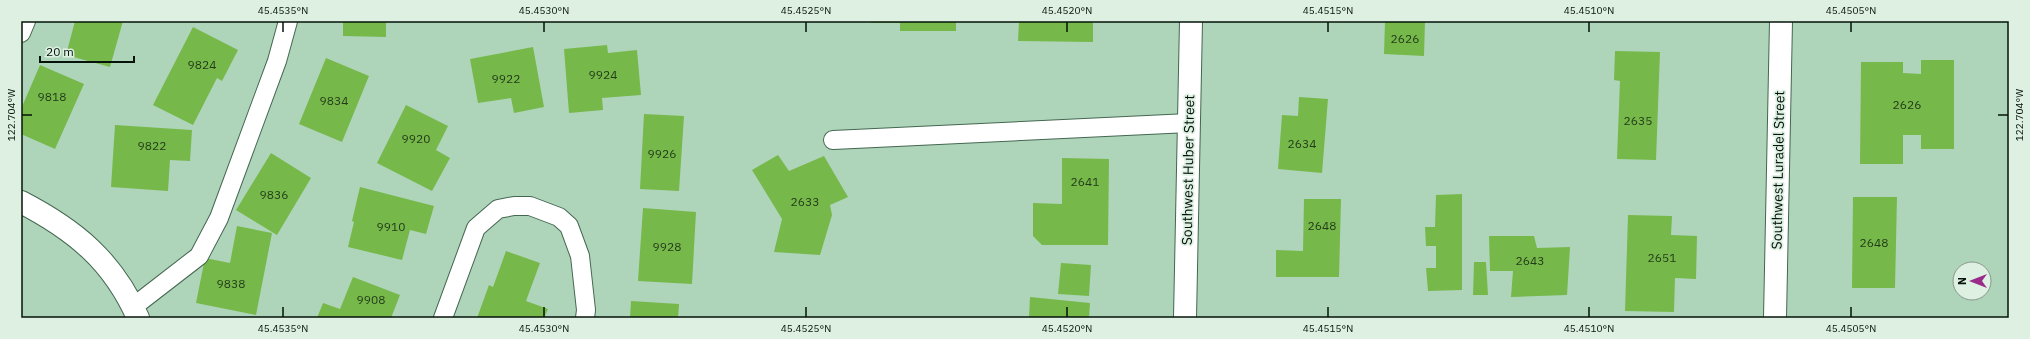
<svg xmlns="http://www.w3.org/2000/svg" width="2030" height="339" font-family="'IBM Plex Sans',sans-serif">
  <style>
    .building { fill: #77b84a }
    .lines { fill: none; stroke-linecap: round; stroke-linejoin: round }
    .service-casing { stroke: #446750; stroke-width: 20 }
    .minor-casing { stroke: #446750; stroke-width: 24 }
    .service { stroke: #fff; stroke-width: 18 }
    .minor { stroke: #fff; stroke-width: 22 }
    .ticks { fill: none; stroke: #05130a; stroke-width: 1.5 }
    .labels { text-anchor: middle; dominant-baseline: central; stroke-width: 3.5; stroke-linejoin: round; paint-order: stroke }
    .number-label { font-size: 12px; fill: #223c1a }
    .street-label { font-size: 14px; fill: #05130a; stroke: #ddf0e2 }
    .neatline { fill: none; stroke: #05130a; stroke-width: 1.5 }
    .ticks-label { font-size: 10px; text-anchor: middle; fill: #05130a }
  </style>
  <rect width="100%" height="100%" fill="#aed5ba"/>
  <path class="building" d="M75 21H123L110 67 66 55Z
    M343 21H386V37L343 36Z
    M871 21H956V31H900V23H871Z
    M1019 21H1093V42L1018 41Z
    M1385 21H1425L1424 56 1384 54Z
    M193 27 238 50 222 81 217 78 193 125 153 105Z
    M607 45 608 53 637 50 641 95 602 98 603 110 569 113 564 49Z
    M533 47 544 107 514 113 511 98 478 103 470 59Z
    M1615 51 1660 52 1656 160 1617 159 1620 81 1614 80Z
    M326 58 369 76 342 142 299 124Z
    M1921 60H1954V149H1921V135H1903V164H1860L1861 62H1903V73L1921 74Z
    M40 65 84 84 55 149 21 134V109Z
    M1299 97 1328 99 1322 173 1278 169 1282 115 1298 116Z
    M406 105 448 126 436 150 450 158 432 191 377 163Z
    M644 114 684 116 679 191 640 189Z
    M115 125 192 130 190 161 170 160 168 191 111 187Z
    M271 153 311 178 277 235 236 210Z
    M778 155 789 171 824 156 848 197 830 205 832 215 820 255 774 252 782 219 752 170Z
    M1062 158 1109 159 1108 245H1042L1033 236V203L1062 204Z
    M360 187 434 206 426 234 410 230 402 260 348 247 354 222 352 221Z
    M1462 194V290L1428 291 1426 268H1436V246H1426L1425 227H1435L1436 195Z
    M1853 197H1897L1895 288H1852Z
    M1304 199H1341L1339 277H1276V250L1303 251Z
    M643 208 696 212 692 284 638 281Z
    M1628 215 1672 216 1671 235 1697 236 1696 279 1675 278 1674 312 1625 311Z
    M237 226 272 233 256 315 196 303 205 258 230 263Z
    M1489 236H1534L1537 248 1570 247 1567 295 1511 297 1513 271H1490Z
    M506 251 540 263 526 301 548 309 544 318H477L489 285 493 287Z
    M1474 262H1486L1488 295H1473Z
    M1061 263 1091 265 1089 296 1058 294Z
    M353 277 400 295 391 318H317L323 303 340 309Z
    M1030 297 1090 303 1089 318H1029Z
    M631 301 679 304 678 318H630Z"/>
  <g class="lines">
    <g class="service-casing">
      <path id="service" d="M21 33 26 21
        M833 140 1189 123
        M133 307 199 256 219 218 277 61 288 21
        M443 318 476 228 498 209 514 206H530L559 217 569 226 580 256 586 310 585 318"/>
    </g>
    <g class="minor-casing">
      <path id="minor" d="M21 202C75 230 113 261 138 318
        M1185 318 1191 21
        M1775 318 1781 21"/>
    </g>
    <use href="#service" class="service"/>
    <use href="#minor" class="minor"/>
  </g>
  <path class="ticks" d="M283 22V32M544 22V32M806 22V32M1067 22V32M1328 22V32M1589 22V32M1851 22V32M22 115H32M1998 115H2008M283 307V317M544 307V317M806 307V317M1067 307V317M1328 307V317M1589 307V317M1851 307V317"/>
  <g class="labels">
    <g class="number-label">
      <text x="1405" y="38">2626</text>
      <text x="202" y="64">9824</text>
      <text x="603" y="74">9924</text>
      <text x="506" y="78">9922</text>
      <text x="52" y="96">9818</text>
      <text x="334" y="100">9834</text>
      <text x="1907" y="104">2626</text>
      <text x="1638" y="120">2635</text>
      <text x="416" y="138">9920</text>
      <text x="1302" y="143">2634</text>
      <text x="152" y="145">9822</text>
      <text x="662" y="153">9926</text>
      <text x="1085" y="181">2641</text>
      <text x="274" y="194">9836</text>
      <text x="805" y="201">2633</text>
      <text x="1322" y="225">2648</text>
      <text x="391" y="226">9910</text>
      <text x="1874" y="242">2648</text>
      <text x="667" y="246">9928</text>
      <text x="1662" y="257">2651</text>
      <text x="1530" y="260">2643</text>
      <text x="231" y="283">9838</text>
      <text x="371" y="299">9908</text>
    </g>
    <g class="street-label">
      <text transform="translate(1188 170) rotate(-89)">Southwest Huber Street</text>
      <text transform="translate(1778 170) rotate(-89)">Southwest Luradel Street</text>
    </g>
  </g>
  <rect width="2030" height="339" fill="none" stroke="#ddf0e2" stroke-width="44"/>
  <g transform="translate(1972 281) rotate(270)"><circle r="19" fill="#ddf0e2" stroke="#87988c"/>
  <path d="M0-3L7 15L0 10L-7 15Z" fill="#9a2b8a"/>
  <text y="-6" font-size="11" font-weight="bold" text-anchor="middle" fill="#05130a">N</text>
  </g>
  <path d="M40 56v6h94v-6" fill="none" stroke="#05130a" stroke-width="2"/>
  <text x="46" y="56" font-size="12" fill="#05130a" stroke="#ddf0e2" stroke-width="3" paint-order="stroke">20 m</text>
  <rect x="22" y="22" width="1986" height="295" class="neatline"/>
  <g class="ticks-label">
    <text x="283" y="14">45.4535°N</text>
    <text x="544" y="14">45.4530°N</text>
    <text x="806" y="14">45.4525°N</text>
    <text x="1067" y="14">45.4520°N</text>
    <text x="1328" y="14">45.4515°N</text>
    <text x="1589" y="14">45.4510°N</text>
    <text x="1851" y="14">45.4505°N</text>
    <text transform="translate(2019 115) rotate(-90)" y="4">122.704°W</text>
    <text transform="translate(11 115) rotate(-90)" y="4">122.704°W</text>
    <text x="283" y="332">45.4535°N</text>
    <text x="544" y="332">45.4530°N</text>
    <text x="806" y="332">45.4525°N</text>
    <text x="1067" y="332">45.4520°N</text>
    <text x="1328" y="332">45.4515°N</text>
    <text x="1589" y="332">45.4510°N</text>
    <text x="1851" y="332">45.4505°N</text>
  </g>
</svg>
